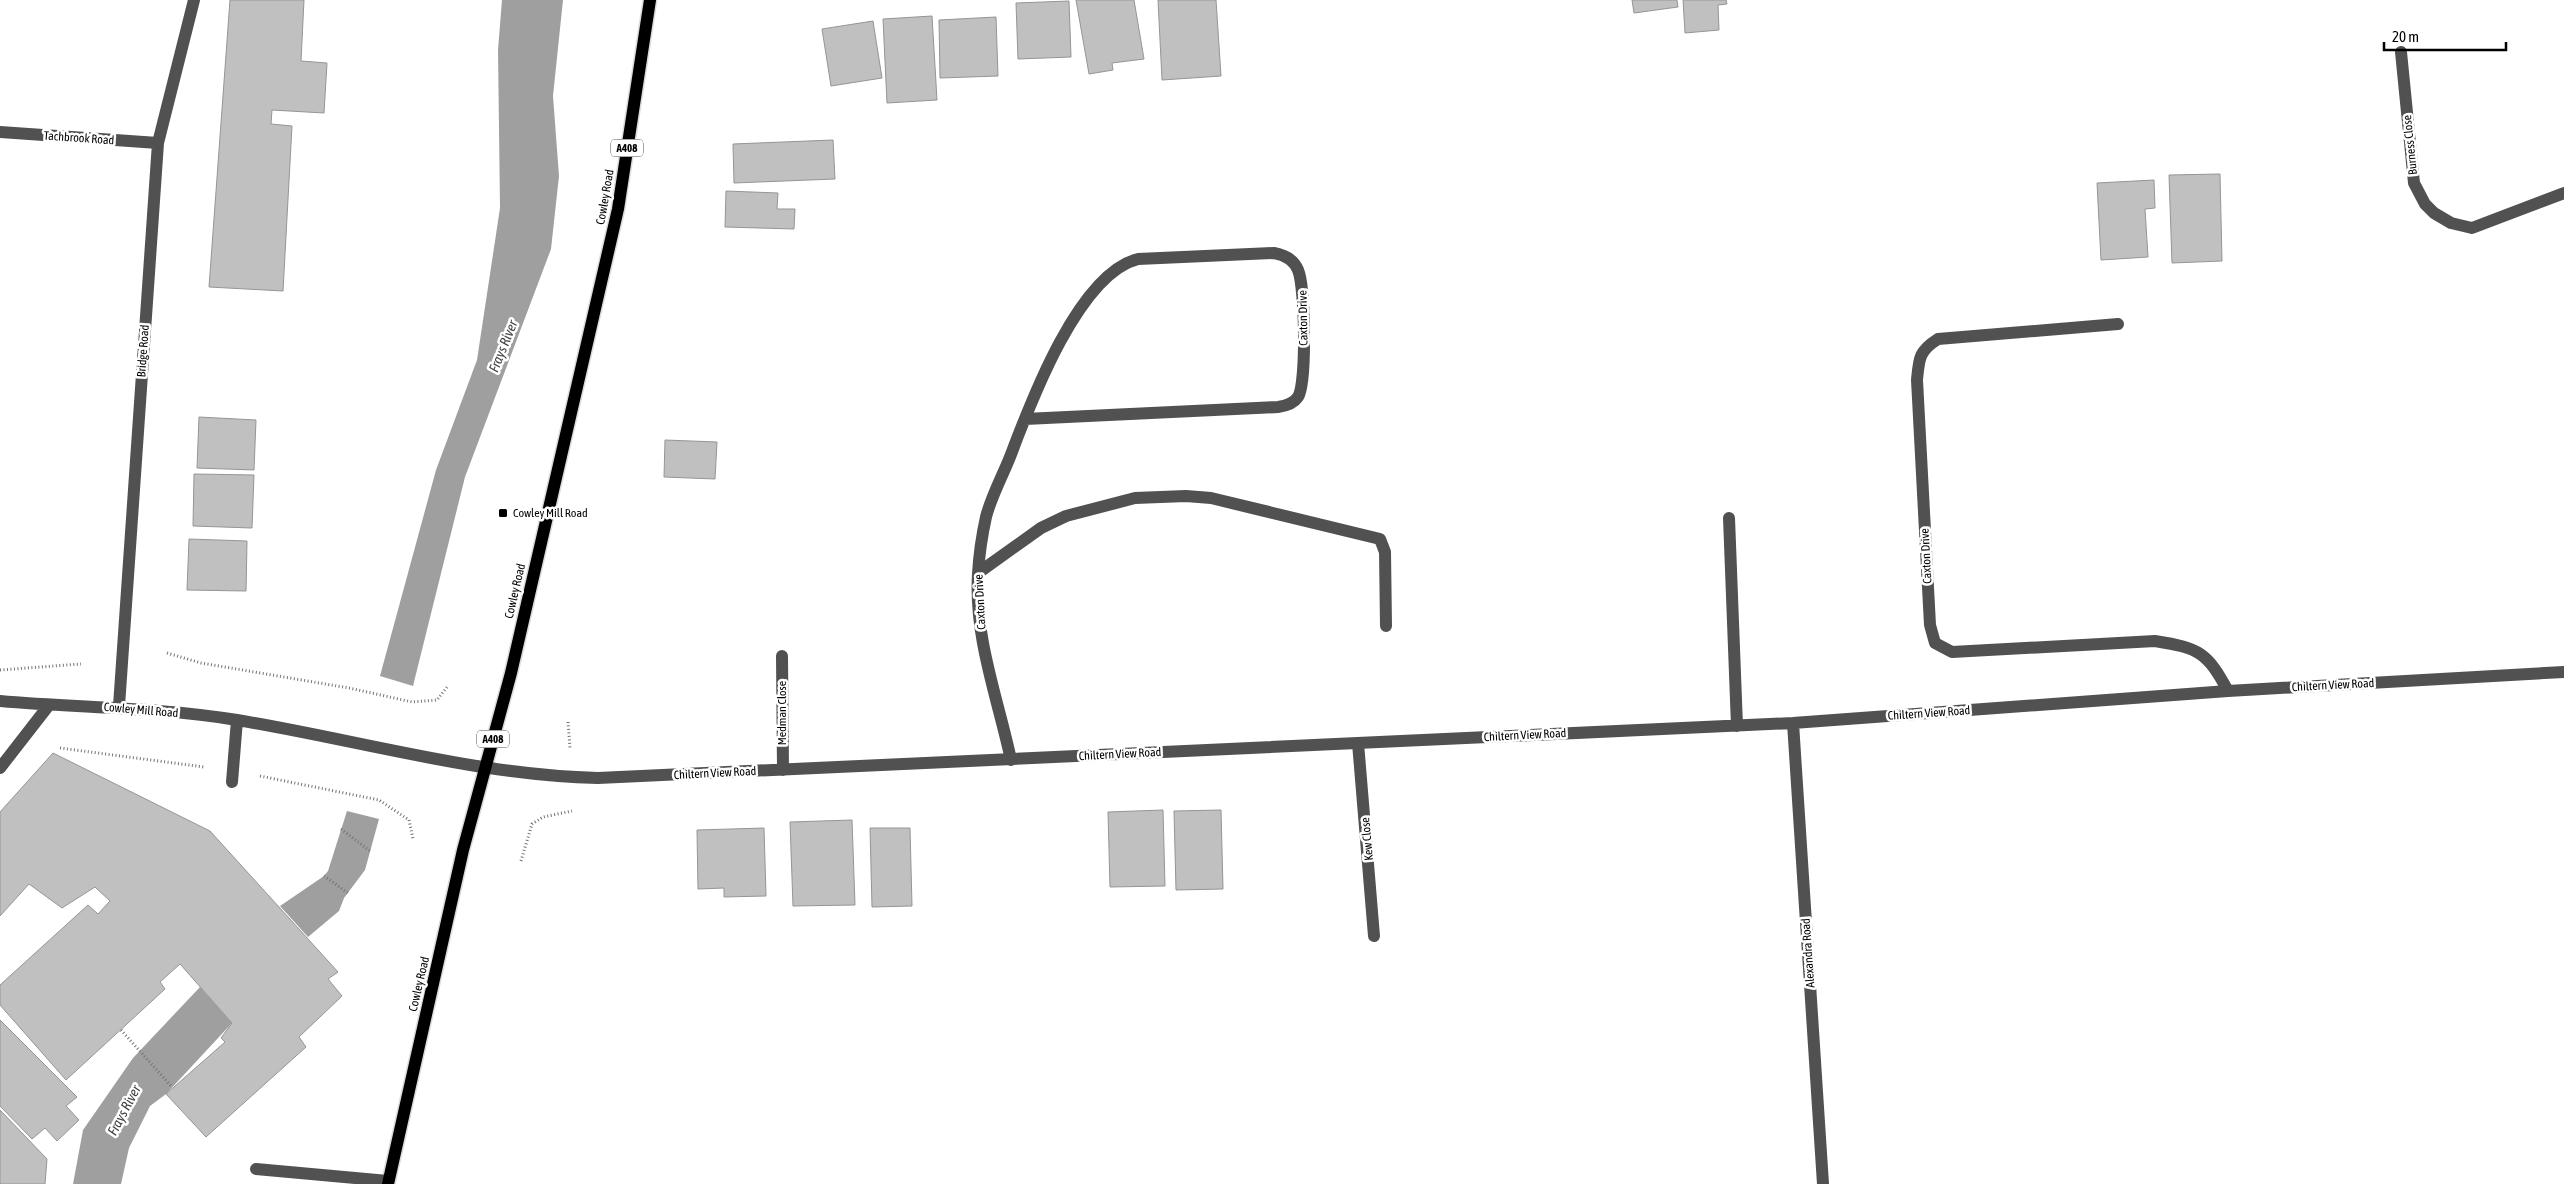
<svg xmlns="http://www.w3.org/2000/svg" width="2564" height="1184" font-family="'Asap Condensed',sans-serif">
  <style>
    .water { fill: #9f9f9f }
    .building { fill: #c0c0c0; stroke: #959595 }
    .lines { fill: none; stroke-linecap: round; stroke-linejoin: round }
    .major-casing { stroke: #dbdbdb; stroke-width: 15 }
    .path { stroke: #737373; stroke-width: 3; stroke-dasharray: 1 2.5; stroke-linecap: butt }
    .minor { stroke: #515151; stroke-width: 12 }
    .major { stroke: #000; stroke-width: 12 }
    .poi-dot { fill: #000; stroke: #fff; stroke-width: 2 }
    .labels { text-anchor: middle; dominant-baseline: central; stroke-width: 5; stroke-linejoin: round; paint-order: stroke }
    .shield { fill: #fff; stroke: #4c4c4c; stroke-width: 1 }
    .shield-label { font-size: 11px; font-weight: bold; fill: #000 }
    .street-label { font-size: 12px; fill: #000; stroke: #fff }
    .poi-label { font-size: 12px; fill: #000; stroke: #fff; text-anchor: start }
    .water-label { font-size: 14px; font-style: italic; fill: #404040; stroke: #fff }
  </style>
  <rect width="100%" height="100%" fill="#fff"/>
  <path class="water" d="M502 0H563L553 96 559 176 551 249 465 477 413 686 380 676 436 470 477 360 500 208 498 50Z
    M347 811 379 819 365 870 344 898 339 911 308 937 280 906 324 876 328 871Z
    M200 987 232 1023 166 1094 150 1106 129 1148 121 1184H73L83 1130 133 1058Z"/>
  <path class="building" d="M230 0H304L301 61 327 63 324 113 272 110 271 124 292 126 283 291 209 287Z
    M1076 0H1134L1144 59 1112 63 1113 70 1089 74Z
    M1158 0H1216L1221 76 1162 80Z
    M1632 0H1677L1678 7 1634 13Z
    M1683 0H1726L1727 4 1718 5 1719 30 1685 33Z
    M1069 1 1071 57 1018 59 1016 3Z
    M932 16 937 100 887 103 883 19Z
    M996 17 998 76 940 78 939 20Z
    M873 21 882 78 831 86 822 29Z
    M833 140 835 179 734 183 733 144Z
    M2220 174 2222 261 2172 263 2169 175Z
    M2154 180 2155 208 2145 209 2148 257 2101 260 2097 183Z
    M726 191 778 193 777 209H795L794 229 725 227Z
    M199 417 256 420 254 470 197 468Z
    M665 440 717 442 715 479 664 477Z
    M194 474 254 475 252 528 193 526Z
    M189 539 247 541 246 591 187 590Z
    M53 753 210 831 338 972 328 979 342 996 299 1037 306 1047 206 1137 166 1094 225 1042 221 1038 232 1023 180 964 160 982 165 989 66 1080 0 1005V985L88 905 98 914 110 901 95 887 62 908 29 884 0 916V812Z
    M1163 810 1165 886 1110 887 1108 812Z
    M1221 810 1223 889 1176 890 1174 811Z
    M852 820 855 905 793 906 790 822Z
    M764 828 766 896 724 897V888L698 889 697 830Z
    M870 828H910L912 906 872 907Z
    M0 1020 77 1097 66 1106 79 1120 57 1141 45 1128 32 1139 0 1106Z
    M0 1110 47 1159 45 1184H0Z"/>
  <g class="lines">
    <g class="major-casing">
      <path id="major" d="M388 1184 463 850 511 673 618 209 650 0"/>
    </g>
    <path class="path" d="M167 653 201 663 349 688 412 702 437 700 447 687
      M0 670 81 664
      M568 722 570 748
      M60 748 204 767
      M260 776 379 800 409 820 413 839
      M341 829 370 851
      M521 861 532 824 543 817 572 811
      M324 876 348 893
      M121 1030 172 1087"/>
    <path class="minor" d="M2401 52 2414 183 2425 204 2434 213 2451 223 2472 228 2564 193
      M0 132 158 143
      M2118 324 1938 339C1919 351 1919 358 1917 380L1930 625 1935 643 1952 652 2155 641C2199 648 2207 652 2228 691
      M1729 518 1737 726
      M978 573 1041 528 1066 516 1135 498 1186 496 1211 498 1380 539 1385 552 1386 626
      M782 656 783 770
      M0 701C79 708 158 707 237 720 358 740 475 775 598 778L1793 723 2228 691 2564 672
      M119 706 158 143 194 0
      M1793 723 1823 1184
      M1358 743 1374 936
      M1011 760C998 699 974 637 978 574 979 556 982 535 986 517 991 497 1002 477 1010 457 1030 404 1078 274 1138 259L1274 253C1285 255 1294 260 1298 270 1305 286 1307 383 1298 397 1294 403 1285 406 1278 407L1025 419
      M0 768 49 705
      M232 782 237 720
      M256 1169 388 1181"/>
    <use href="#major" class="major"/>
  </g>
  <rect class="poi-dot" x="498" y="508" width="10" height="10" rx="2.5"/>
  <g class="labels">
    <g class="shield">
      <rect x="611" y="139.5" width="32" height="17" rx="4"/>
      <rect x="477" y="730.5" width="32" height="17" rx="4"/>
    </g>
    <g class="shield-label">
      <text x="627" y="148">A408</text>
      <text x="493" y="739">A408</text>
    </g>
    <g class="street-label">
      <text transform="translate(79 138) rotate(4)">Tachbrook Road</text>
      <text transform="translate(2410 145) rotate(-96)">Burness Close</text>
      <text transform="translate(605 197) rotate(-80)">Cowley Road</text>
      <text transform="translate(1303 318) rotate(-91)">Caxton Drive</text>
      <text transform="translate(143 351) rotate(-86)">Bridge Road</text>
      <text transform="translate(1926 556) rotate(-93)">Caxton Drive</text>
      <text transform="translate(515 591) rotate(-77)">Cowley Road</text>
      <text transform="translate(980 602) rotate(-93)">Caxton Drive</text>
      <text transform="translate(2333 685) rotate(-3)">Chiltern View Road</text>
      <text transform="translate(141 710) rotate(5)">Cowley Mill Road</text>
      <text transform="translate(782 713) rotate(-90)">Medman Close</text>
      <text transform="translate(1929 713) rotate(-4)">Chiltern View Road</text>
      <text transform="translate(1525 735) rotate(-3)">Chiltern View Road</text>
      <text transform="translate(1120 754) rotate(-3)">Chiltern View Road</text>
      <text transform="translate(715 773) rotate(-3)">Chiltern View Road</text>
      <text transform="translate(1367 839) rotate(-95)">Kew Close</text>
      <text transform="translate(1808 953) rotate(-94)">Alexandra Road</text>
      <text transform="translate(419 984) rotate(-77)">Cowley Road</text>
    </g>
    <g class="poi-label">
      <text x="513" y="513">Cowley Mill Road</text>
    </g>
    <g class="water-label">
      <text transform="translate(503 346) rotate(-68)">Frays River</text>
      <text transform="translate(124 1110) rotate(-62)">Frays River</text>
    </g>
  </g>
  <path d="M2384 42v8h122v-8" fill="none" stroke="#000000" stroke-width="2.5"/>
  <text x="2392" y="42" font-size="15" fill="#000000" stroke="#ffffff" stroke-width="4" paint-order="stroke">20 m</text>
</svg>
